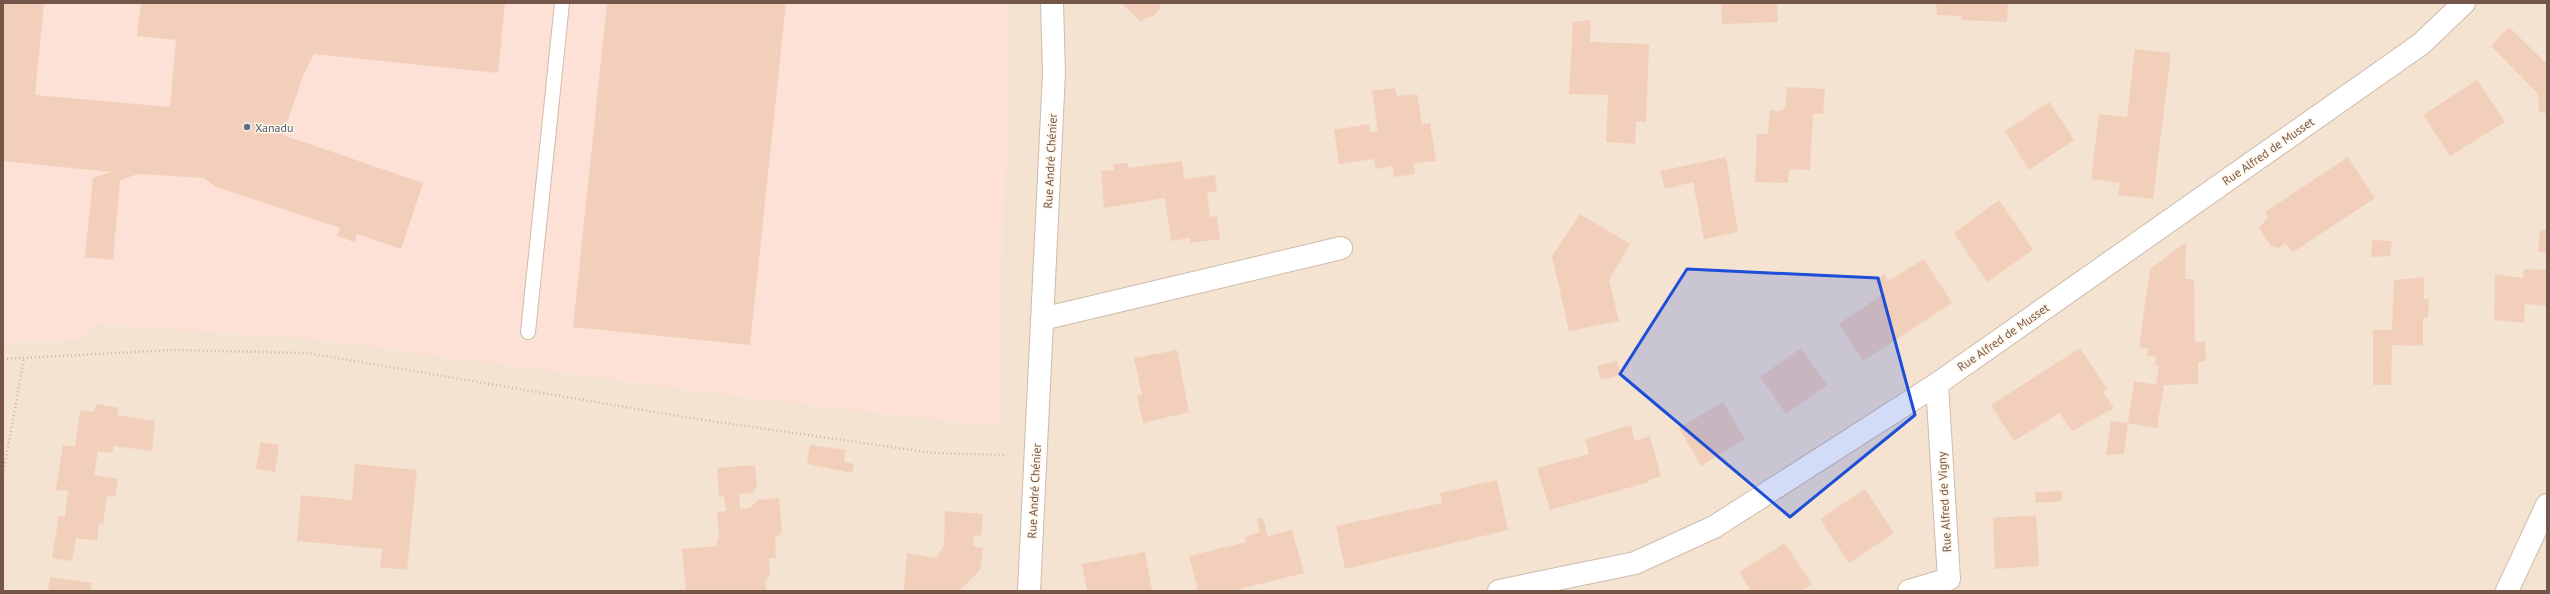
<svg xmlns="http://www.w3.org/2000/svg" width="2550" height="594" font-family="'PT Sans',sans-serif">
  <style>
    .residential { fill: #f4e3d1 }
    .commercial { fill: #fde1d6 }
    .building { fill: #f2cfba }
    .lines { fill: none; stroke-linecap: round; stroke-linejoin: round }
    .lane-casing { stroke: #cfbbac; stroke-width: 16 }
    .street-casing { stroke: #cfbbac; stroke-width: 24 }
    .path { stroke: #d6b39e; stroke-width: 2.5; stroke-dasharray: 1 3; stroke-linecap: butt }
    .lane { stroke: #fff; stroke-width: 14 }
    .street { stroke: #fff; stroke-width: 22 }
    .marked { fill: #1d4ed8; fill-opacity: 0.2; stroke: #1d4ed8; stroke-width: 3; stroke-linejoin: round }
    .service-dot { fill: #5c6f8a; stroke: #fff6e9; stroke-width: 1.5 }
    .labels { text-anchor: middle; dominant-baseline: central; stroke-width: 3; stroke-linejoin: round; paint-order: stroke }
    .service-label { font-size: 12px; fill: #4e5e75; stroke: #fff6e9; text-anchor: start }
    .street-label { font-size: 12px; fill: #745749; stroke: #fff6e9 }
  </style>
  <rect width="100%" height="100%" fill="#fcf2e3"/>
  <path class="residential" d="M3 3H2547V591H3Z"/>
  <path class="commercial" d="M3 3H1010L998 427 751 398 311 339 97 324 84 340 3 342Z"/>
  <path class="building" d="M3 3H44L35 95 170 107 176 40 137 36 141 3H505L498 73 314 54 303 76 283 135 423 183 401 249 357 234 354 242 337 236 340 228 216 187 204 178 138 174 120 180 113 260 85 257 93 178 111 172 3 161Z
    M607 3H786L750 345 573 327Z
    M1121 3H1160L1161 8 1152 17 1146 18 1141 22Z
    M1721 3H1777L1778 22 1722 24Z
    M1936 3H2008L2007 22 1961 20V16L1937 15Z
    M1591 20 1590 42 1649 44 1646 122 1636 121 1635 144 1606 142 1608 95 1569 94 1573 22Z
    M2509 27 2547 64V114L2539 111 2538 94 2491 46Z
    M2135 49 2171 53 2153 199 2118 195 2120 183 2091 179 2099 114 2127 117Z
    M2477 80 2505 122 2450 156 2423 115Z
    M1787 87 1825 89 1823 114H1813L1810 170 1789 169 1788 183 1755 182 1757 134H1768L1770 110 1779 111 1785 108Z
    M1395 88 1397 96 1417 94 1422 124 1430 123 1436 161 1414 163 1415 174 1394 177 1393 166 1376 169 1374 159 1339 164 1334 130 1369 124 1370 132 1378 131 1372 91Z
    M2049 102 2074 140 2029 170 2005 131Z
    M1726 157 1738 232 1704 239 1693 182 1665 189 1660 171Z
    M2348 157 2375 198 2293 252 2285 243 2279 248 2271 246 2259 228 2268 217 2265 212Z
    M1182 161 1184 179 1215 175 1217 191 1207 193 1210 217 1217 216 1220 239 1190 243V238L1171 241 1165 198 1104 208 1101 171 1114 170 1113 164 1128 163V168Z
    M1999 200 2033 250 1987 282 1954 233Z
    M1580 214 1630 244 1609 280 1619 321 1569 331 1552 256Z
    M2540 230H2547V253L2538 252Z
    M2372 240 2392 241 2390 256 2371 257Z
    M2186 242 2185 279H2194L2195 342 2205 341 2206 361 2198 362V384L2164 385 2157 428 2128 423 2134 381 2156 385 2159 366 2155 365 2156 357 2147 356 2148 348 2139 347 2150 269Z
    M1924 259 1952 303 1863 361 1839 324 1883 294 1875 281 1884 274 1888 281Z
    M2524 269 2547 270V306L2525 304 2524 323 2494 320 2495 274 2523 278Z
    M2424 277V299H2429L2428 317 2423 318V346L2392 345 2391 385H2373V330H2392L2394 280Z
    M1801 348 1827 385 1786 414 1760 377Z
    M2080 348 2107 389 2103 392 2114 408 2072 431 2060 413 2014 441 1991 405Z
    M1177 350 1189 412 1143 423 1137 395H1142L1134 358Z
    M1617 361 1621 375 1601 380 1597 366Z
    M1723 402 1745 439 1701 466 1679 428Z
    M96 404 119 408 117 415 155 421 152 451 114 446 112 453 98 451 94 475 118 479 115 497 107 496 103 524 99 523 97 541 76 538 72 561 52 558 59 516 65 517 68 491 56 490 63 445 75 447 80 410 94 412Z
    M2111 421 2128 423 2124 454 2106 455Z
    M1631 425 1635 441 1650 436 1661 476 1649 480V482L1550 510 1537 468 1589 454 1585 439Z
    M261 442 279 445 275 472 256 469Z
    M810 445 846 450 844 462 854 464 852 473 807 464Z
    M355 464 417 470 407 570 380 567 382 549 297 541 301 495 352 500Z
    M755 465 757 487 752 493 739 494 740 509 750 508 758 500 779 498 782 531 775 539 776 558H769L770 575 765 581 766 591H686L682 549 717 546V539H719L717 512 726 511 724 496 719 497 717 468Z
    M1497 480 1508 530 1345 569 1336 526 1442 503 1440 493Z
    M1865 489 1894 533 1849 563 1820 519Z
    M2062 491V501L2036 503 2035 492Z
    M945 511 983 514 981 535 974 536 973 546 983 548 980 570 959 591H904L907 553 936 558 944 545Z
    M2036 515 2039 566 1995 569 1993 518Z
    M1263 518 1268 536 1292 530 1304 573 1231 591H1198L1189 556 1246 542 1245 537 1260 532 1257 519Z
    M1785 543 1812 584 1801 591H1751L1739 572Z
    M1145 552 1152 591H1087L1082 564Z
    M50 577 92 583 90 591H48Z"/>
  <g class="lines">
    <g class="lane-casing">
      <path id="lane" d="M528 332 562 3"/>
    </g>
    <g class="street-casing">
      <path id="street" d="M1042 319 1341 248
        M1029 591 1054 73 1052 3
        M1499 591 1635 563 1714 527 1937 384 2421 44 2464 3
        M1909 591 1949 579 1937 384
        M2507 591 2547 505"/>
    </g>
    <path class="path" d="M3 359 173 350 307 353 690 418 933 453 1006 455
      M3 475 24 358"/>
    <use href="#lane" class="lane"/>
    <use href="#street" class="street"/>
  </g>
  <path class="marked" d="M1687 269 1878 278 1915 415 1790 517 1620 374Z"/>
  <circle class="service-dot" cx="247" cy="127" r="4"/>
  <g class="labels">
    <g class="service-label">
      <text x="255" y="127">Xanadu</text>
    </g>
    <g class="street-label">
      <text transform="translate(2268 151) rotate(-35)">Rue Alfred de Musset</text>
      <text transform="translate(1050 161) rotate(-87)">Rue André Chénier</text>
      <text transform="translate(2003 337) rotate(-35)">Rue Alfred de Musset</text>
      <text transform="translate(1034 491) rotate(-87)">Rue André Chénier</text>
      <text transform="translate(1944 502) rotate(-93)">Rue Alfred de Vigny</text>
    </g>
  </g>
  <rect width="2550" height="594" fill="none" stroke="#745749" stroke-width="8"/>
</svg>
